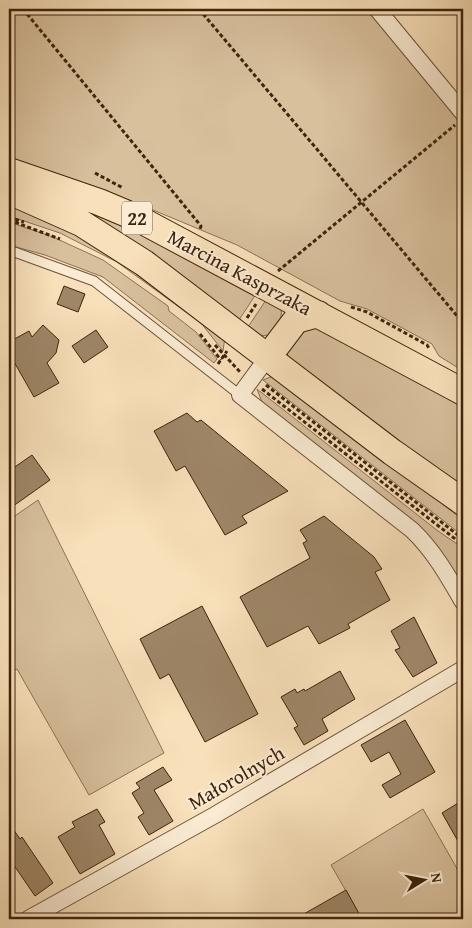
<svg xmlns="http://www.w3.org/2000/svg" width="472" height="928" font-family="'Gentium Book Plus',serif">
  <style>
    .green { fill: #d8c09d; stroke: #8a7255 }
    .building { fill: #9e8667; stroke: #3c240d }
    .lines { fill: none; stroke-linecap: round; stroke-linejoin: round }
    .lane-casing { stroke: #6b5338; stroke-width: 11 }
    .street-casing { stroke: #6b5338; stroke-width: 18 }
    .primary-casing { stroke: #3c240d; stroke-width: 28 }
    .path { stroke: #3c240d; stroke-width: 3; stroke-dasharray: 4 2.5; stroke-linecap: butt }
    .lane { stroke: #faebd2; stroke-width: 9 }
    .street { stroke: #faebd2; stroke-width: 16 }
    .primary { stroke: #f8e0ba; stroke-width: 26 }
    .labels { text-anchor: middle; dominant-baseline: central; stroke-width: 4; stroke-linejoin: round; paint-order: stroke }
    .shield { fill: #faebd2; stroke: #756048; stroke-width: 1 }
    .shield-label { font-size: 19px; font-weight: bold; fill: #3c240d }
    .street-label { font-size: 20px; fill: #3c240d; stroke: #faebd2 }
  </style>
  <rect width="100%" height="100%" fill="#f8e0ba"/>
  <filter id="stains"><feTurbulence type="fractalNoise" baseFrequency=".004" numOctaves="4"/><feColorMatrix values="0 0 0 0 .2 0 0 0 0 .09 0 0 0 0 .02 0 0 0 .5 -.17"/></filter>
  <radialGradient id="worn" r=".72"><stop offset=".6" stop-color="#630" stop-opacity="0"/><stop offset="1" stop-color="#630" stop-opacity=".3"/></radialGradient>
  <path class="green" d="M9 9H367L463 126V371L439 356 432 344 367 309 340 301 237 245 129 200 9 159Z
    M51 196 104 214 256 294 239 320Z
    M9 202 49 219 104 249 225 337 223 351 201 323 117 262 60 233 9 216Z
    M9 222 53 237 103 260 168 306 169 311 196 332 217 359 214 363 103 277 45 255 9 245Z
    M266 300 281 309C283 320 276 327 269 335L259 336 248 327Z
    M307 324 422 383 463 408V491L288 360 287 348Z
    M273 376 284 382 463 520V536L263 380Z
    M257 389 438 531 463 548V589L438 548 262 402Z
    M38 500 164 753 89 795 17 669 9 673V520Z
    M423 809 463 879V919H362L331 865Z"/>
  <path class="building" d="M64 286 85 294 78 312 57 304Z
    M43 325 59 340 56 353 47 363 59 383 34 397 9 353V342L29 331 32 337Z
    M96 330 108 347 84 363 72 346Z
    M187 413 197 422 201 420 288 491 242 516 247 523 225 535 185 466 176 471 154 431Z
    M32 455 50 480 9 509V471Z
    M324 516 374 557 382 569 375 572 390 600 348 624 350 628 319 644 308 626 267 647 240 597 310 558 303 543 307 541 300 530Z
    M202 606 258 714 205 742 169 674 160 679 140 639Z
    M414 617 437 663 413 677 395 650 400 648 391 631Z
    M340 671 355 699 322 719 328 731 304 745 294 728 298 726 281 697 295 689 297 693 304 689 305 691Z
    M405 720 435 772 390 798 382 785 401 774 389 752 371 762 361 745Z
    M163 767 172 780 154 790 173 821 149 835 138 817 144 813 132 793 140 788 136 783Z
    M463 800V850L442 813Z
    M97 809 105 822 99 825 115 854 80 874 58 837 75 827 72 822Z
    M9 823 20 839 22 837 53 883 35 896 9 858Z
    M346 890 362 919H295Z"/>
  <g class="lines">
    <g class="lane-casing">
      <path id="lane" d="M9 250 94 281 240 395"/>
    </g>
    <g class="street-casing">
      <path id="street" d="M377 9 463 113
        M268 357 240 395 412 530C434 551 448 576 463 602
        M28 919 215 815 463 669"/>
    </g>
    <g class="primary-casing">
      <path id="primary" d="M9 171 99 202 137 218 463 392
        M9 191 81 223 144 263 392 452 463 502
        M268 357 296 320 318 314"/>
    </g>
    <path class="path" d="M23 9 201 226 200 229
      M199 9 463 323
      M95 173 123 188
      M9 217 24 222
      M9 220 60 239
      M278 271 455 125
      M351 307 367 312 427 345 430 350
      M247 318 256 304
      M200 334 221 360
      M215 345 240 372
      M218 364 227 351
      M266 385 463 539
      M262 389 463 545"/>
    <use href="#lane" class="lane"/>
    <use href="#street" class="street"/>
    <use href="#primary" class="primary"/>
  </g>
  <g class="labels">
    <rect class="shield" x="122" y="201.5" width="30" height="33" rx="4"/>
    <g class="shield-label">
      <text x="137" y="218">22</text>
    </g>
    <g class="street-label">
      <text transform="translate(240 272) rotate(28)">Marcina Kasprzaka</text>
      <text transform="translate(236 777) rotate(-30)">Małorolnych</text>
    </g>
  </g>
  <rect width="472" height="928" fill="none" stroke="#f8e0ba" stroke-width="30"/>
  <rect x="10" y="10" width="452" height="908" fill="none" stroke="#3c240d" stroke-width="2.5"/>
  <rect x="15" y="15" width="442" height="898" fill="none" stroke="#3c240d"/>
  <g transform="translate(424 880) rotate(80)" stroke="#faebd2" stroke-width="4" paint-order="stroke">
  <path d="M0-4L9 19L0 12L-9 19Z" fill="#3c240d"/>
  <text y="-8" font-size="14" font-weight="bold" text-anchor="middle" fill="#3c240d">N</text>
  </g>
  <rect width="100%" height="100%" filter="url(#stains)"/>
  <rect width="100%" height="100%" fill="url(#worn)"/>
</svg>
